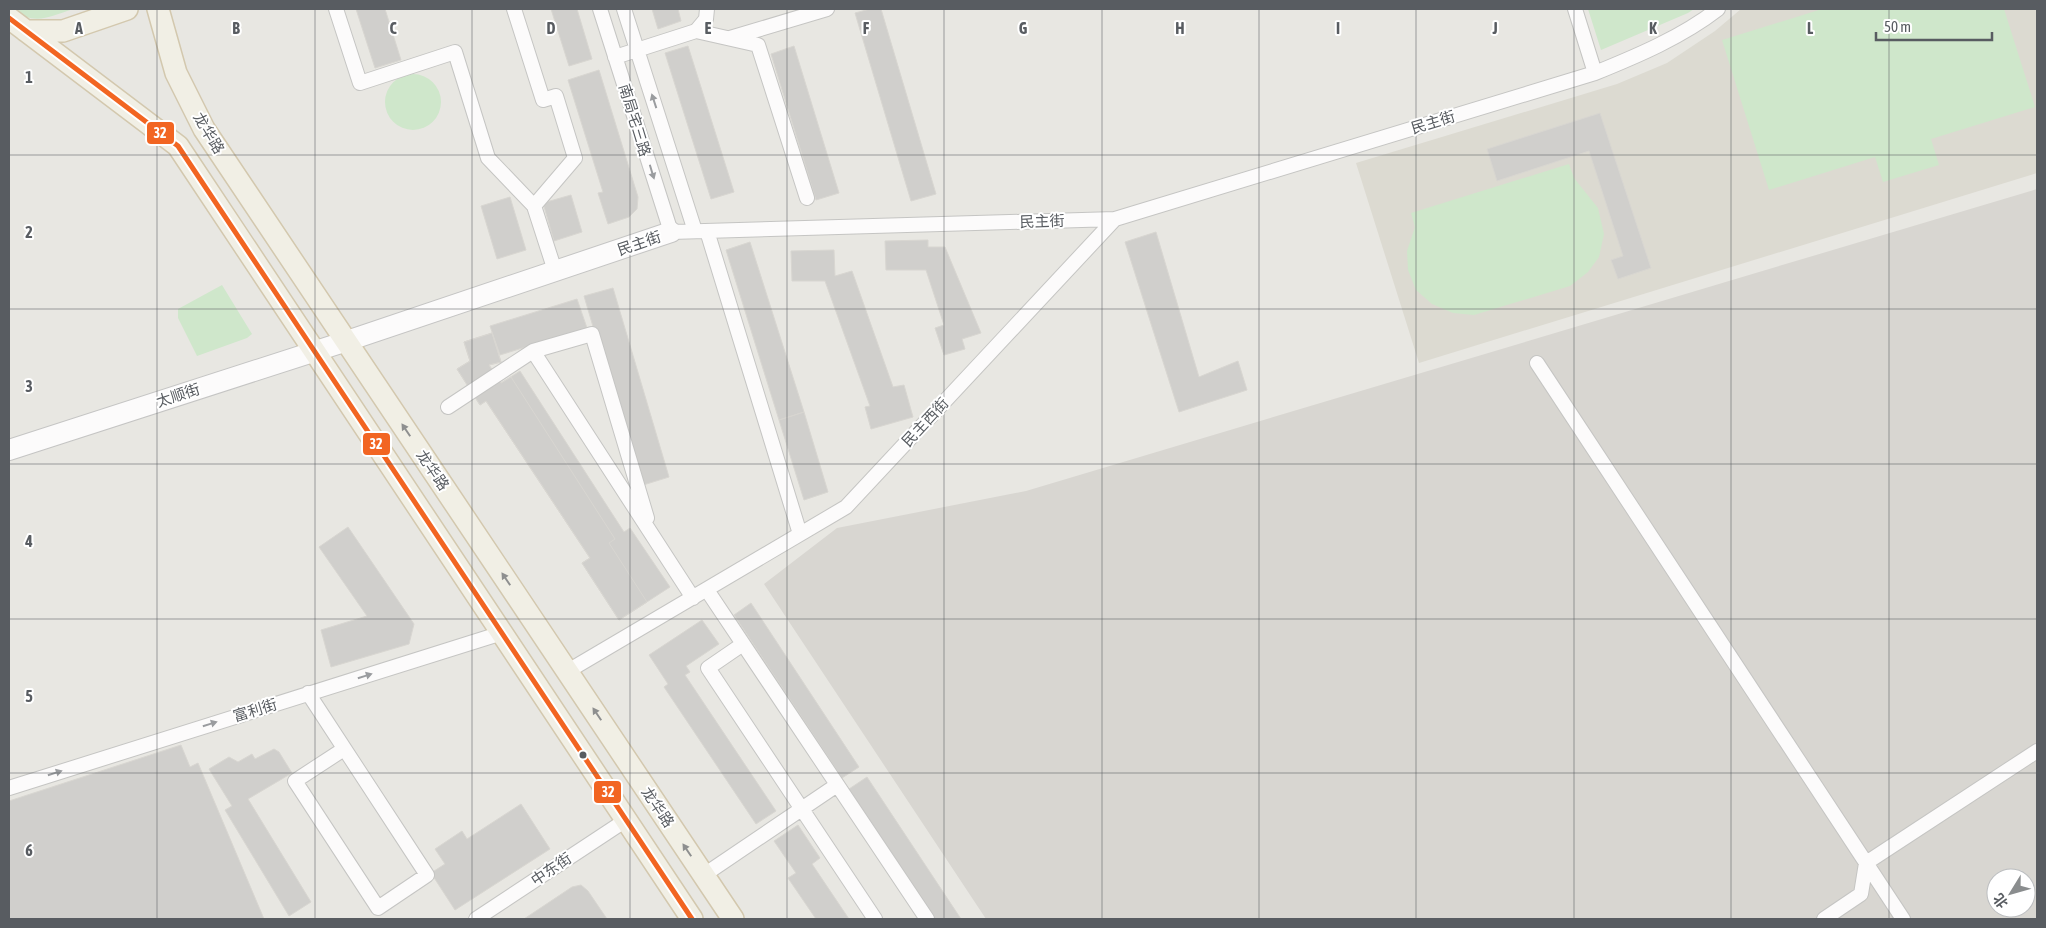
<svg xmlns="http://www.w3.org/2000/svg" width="2046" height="928" font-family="'Asap Condensed','Noto Sans SC',sans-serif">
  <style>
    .industrial { fill: #d8d6d1; fill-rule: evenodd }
    .education { fill: #dcdad1 }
    .green { fill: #cfe7cb }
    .building { fill: #d0cfcc; stroke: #d8d6d1 }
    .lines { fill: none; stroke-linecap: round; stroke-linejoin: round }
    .street-casing { stroke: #c5c5c3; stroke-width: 16 }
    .secondary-casing { stroke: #c5c5c4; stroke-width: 22 }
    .primary-casing { stroke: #d3c8ae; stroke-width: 24 }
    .street { stroke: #fcfbfb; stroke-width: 14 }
    .secondary { stroke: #fcfbfb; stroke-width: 20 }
    .primary { stroke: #f1efe5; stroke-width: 21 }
    .bus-1-casing { stroke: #fff; stroke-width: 9 }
    .bus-1 { stroke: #f26522; stroke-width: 5 }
    .oneway { fill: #9a9c9f }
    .oneway2 { fill: #8e8f8f }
    .grid { fill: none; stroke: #585c61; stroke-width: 1; stroke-opacity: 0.55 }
    .bus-dot { fill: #585c61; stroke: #fff; stroke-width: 2 }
    .labels { text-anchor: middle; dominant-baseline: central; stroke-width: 4; stroke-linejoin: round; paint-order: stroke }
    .street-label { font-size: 15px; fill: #585c61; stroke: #fff }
    .grid-label { font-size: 16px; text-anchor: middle; font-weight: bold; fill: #585c61; stroke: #fff; stroke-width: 4; stroke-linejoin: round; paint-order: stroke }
    .line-badge { stroke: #fff; stroke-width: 2 }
    .badge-label { font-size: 14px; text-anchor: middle; font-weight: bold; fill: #fff }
  </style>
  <rect width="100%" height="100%" fill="#e8e7e2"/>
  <path class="industrial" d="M2037 189V919H986L764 584 837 528 1026 491ZM1996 878H2026V908H1996Z"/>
  <path class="education" d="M1741 9H2037V173L1419 363 1356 163 1617 84 1667 63 1715 31Z"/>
  <path class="green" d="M12 9H73C49 17 34 26 12 9Z
    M1588 9H1694L1688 13 1601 50Z
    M1822 9H2004L2035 107 1931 139 1939 165 1883 182 1875 157 1769 190 1722 40Z
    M385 102a28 28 0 1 1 56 0a28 28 0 1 1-56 0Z
    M1569 164 1574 178 1598 208 1604 234 1599 257 1588 272 1570 286 1474 315 1453 313 1432 304 1416 290 1408 270 1407 251 1415 227 1411 213Z
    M222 285 252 334 247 338 197 356 178 318V309Z"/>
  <path class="building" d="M356 9H385L401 60 375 68Z
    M551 9H577L592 59 569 66Z
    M652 9H678L681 21 658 29Z
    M870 9H881L936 194 911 201 855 13Z
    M688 46 734 192 711 199 665 53Z
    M794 46 839 193 816 200 771 54Z
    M599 70 638 197 637 209 629 217 608 224 598 193 603 192 568 80Z
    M1600 113 1651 268 1618 279 1611 260 1623 256 1589 151 1497 181 1487 149Z
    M571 195 582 232 554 241 543 203Z
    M510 197 526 250 497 259 481 206Z
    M1156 232 1199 377 1238 361 1247 390 1179 412 1125 242Z
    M928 240V247H945L981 333 962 339 965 349 944 355 935 328 944 325 926 270H886L885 241Z
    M750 242 804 412 779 420 726 250Z
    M834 250 835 276 852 271 893 387 904 385 913 417 871 429 865 407 870 406 825 281H792L791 251Z
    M613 288 669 477 640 486 584 296Z
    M577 299 587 328 500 355 490 326Z
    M492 333 501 362 489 365 501 383 511 377 615 539 609 543 647 602 619 620 582 563 590 558 486 401 480 405 457 369 470 361 464 342Z
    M492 333 501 362 489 365 501 383 520 371 624 532 630 528 670 587 619 620 582 563 590 558 486 401 480 405 457 369 470 361 464 342Z
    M804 412 828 492 804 500 779 420Z
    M348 527 414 624 409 644 331 667 321 630 367 616 319 547Z
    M751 603 859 767 842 778 734 615Z
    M702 620 719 644 686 666 690 672 685 675 776 811 756 824 664 687 668 684 649 655Z
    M181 745 190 767 198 763 264 919H9V801Z
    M274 749 279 752 292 773 248 799 311 902 289 916 225 810 232 806 209 769 229 757 238 762 252 754 255 759Z
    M867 777 961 919H935L849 789Z
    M521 804 550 849 455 910 431 873 445 864 435 849 462 831 467 839Z
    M798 825 820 858 812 864 849 919H816L788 878 796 873 774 841Z
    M581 885 588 891 607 919H524L572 887Z"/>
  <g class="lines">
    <g class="street-casing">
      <path id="street" d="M336 9 360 83 455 52 488 158 534 206 555 271
        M514 9 543 100 556 96 575 158 534 206
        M600 9 671 232 1115 219 1595 73C1637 56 1682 37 1718 9
        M624 9 695 231
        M1575 9 1595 73
        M696 31 758 45 807 198
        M730 38 827 9
        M615 57 696 31 706 19 707 9
        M707 231 800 534
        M533 351 592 334 647 518
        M1537 363 1903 919
        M448 407 533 351 693 598
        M707 590 927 919
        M743 644 708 668 875 919
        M568 671 846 507 1115 219
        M308 693 427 875 378 908 295 781 344 749
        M9 788 502 633
        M704 875 837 785
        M476 919 626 820
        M1824 919 1861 894 1866 863 2037 751"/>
    </g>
    <g class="secondary-casing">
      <path id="secondary" d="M9 450 347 341 671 232"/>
    </g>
    <g class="primary-casing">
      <path id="primary" d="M158 9 176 73 204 129 733 919
        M9 18 178 146 692 919
        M26 31H63L127 9"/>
    </g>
    <use href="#street" class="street"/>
    <use href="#secondary" class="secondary"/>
    <use href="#primary" class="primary"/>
    <g class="bus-1-casing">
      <path id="bus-1" d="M9 18 178 146 692 919"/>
    </g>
    <use href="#bus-1" class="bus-1"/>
  </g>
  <defs><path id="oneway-solid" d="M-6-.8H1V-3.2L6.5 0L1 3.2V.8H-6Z" transform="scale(1.25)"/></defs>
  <g class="oneway">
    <use href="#oneway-solid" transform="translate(654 101) rotate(-108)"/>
    <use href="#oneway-solid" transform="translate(652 172) rotate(73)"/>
    <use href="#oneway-solid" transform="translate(365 676) rotate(-17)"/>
    <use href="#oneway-solid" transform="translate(210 724) rotate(-17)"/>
    <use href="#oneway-solid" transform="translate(55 773) rotate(-18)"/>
  </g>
  <g class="oneway2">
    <use href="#oneway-solid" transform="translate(406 430) rotate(-124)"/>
    <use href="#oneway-solid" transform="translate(506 579) rotate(-124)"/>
    <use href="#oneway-solid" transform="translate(597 714) rotate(-124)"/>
    <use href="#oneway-solid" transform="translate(687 850) rotate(-124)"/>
  </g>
  <path class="grid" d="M157 9V919M315 9V919M472 9V919M630 9V919M787 9V919M944 9V919M1102 9V919M1259 9V919M1416 9V919M1574 9V919M1731 9V919M1889 9V919M9 155H2037M9 309H2037M9 464H2037M9 619H2037M9 773H2037"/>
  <circle class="bus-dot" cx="583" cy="755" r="4.5"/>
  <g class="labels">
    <g class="street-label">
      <text transform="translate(635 120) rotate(73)">南局宅三路</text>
      <text transform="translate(1433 122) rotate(-17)">民主街</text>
      <text transform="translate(209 133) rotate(59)">龙华路</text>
      <text transform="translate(1042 221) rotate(-2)">民主街</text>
      <text transform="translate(639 243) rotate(-19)">民主街</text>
      <text transform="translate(178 395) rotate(-18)">太顺街</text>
      <text transform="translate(925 422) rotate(-47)">民主西街</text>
      <text transform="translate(433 470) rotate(56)">龙华路</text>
      <text transform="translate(255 710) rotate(-17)">富利街</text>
      <text transform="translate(658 807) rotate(56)">龙华路</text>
      <text transform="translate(551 869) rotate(-34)">中东街</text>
    </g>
  </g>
  <g class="grid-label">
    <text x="79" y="34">A</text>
    <text x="236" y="34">B</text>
    <text x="393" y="34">C</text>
    <text x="551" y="34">D</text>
    <text x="708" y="34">E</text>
    <text x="866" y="34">F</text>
    <text x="1023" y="34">G</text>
    <text x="1180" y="34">H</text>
    <text x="1338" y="34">I</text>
    <text x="1495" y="34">J</text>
    <text x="1653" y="34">K</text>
    <text x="1810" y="34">L</text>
    <text x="29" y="83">1</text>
    <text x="29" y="238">2</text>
    <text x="29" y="392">3</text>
    <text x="29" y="547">4</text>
    <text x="29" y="702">5</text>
    <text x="29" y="856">6</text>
  </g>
  <g class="line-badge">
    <rect x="146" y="121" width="29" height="24" rx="5" fill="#f26522"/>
    <rect x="362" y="432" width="29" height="24" rx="5" fill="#f26522"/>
    <rect x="593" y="780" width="29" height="24" rx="5" fill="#f26522"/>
  </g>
  <g class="badge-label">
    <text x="160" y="138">32</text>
    <text x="376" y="449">32</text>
    <text x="608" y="797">32</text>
  </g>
  <rect width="2046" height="928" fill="none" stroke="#585c61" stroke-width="20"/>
  <g transform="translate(2011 893) rotate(233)"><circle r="24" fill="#ffffff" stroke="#bcbec0"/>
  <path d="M0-4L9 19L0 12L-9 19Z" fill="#8a8d8e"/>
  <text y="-8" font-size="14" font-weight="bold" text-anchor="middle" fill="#585c61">北</text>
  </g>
  <path d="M1876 32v8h116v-8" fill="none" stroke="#585c61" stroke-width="2.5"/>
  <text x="1884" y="32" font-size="15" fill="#585c61" stroke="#ffffff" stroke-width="4" paint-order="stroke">50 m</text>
</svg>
